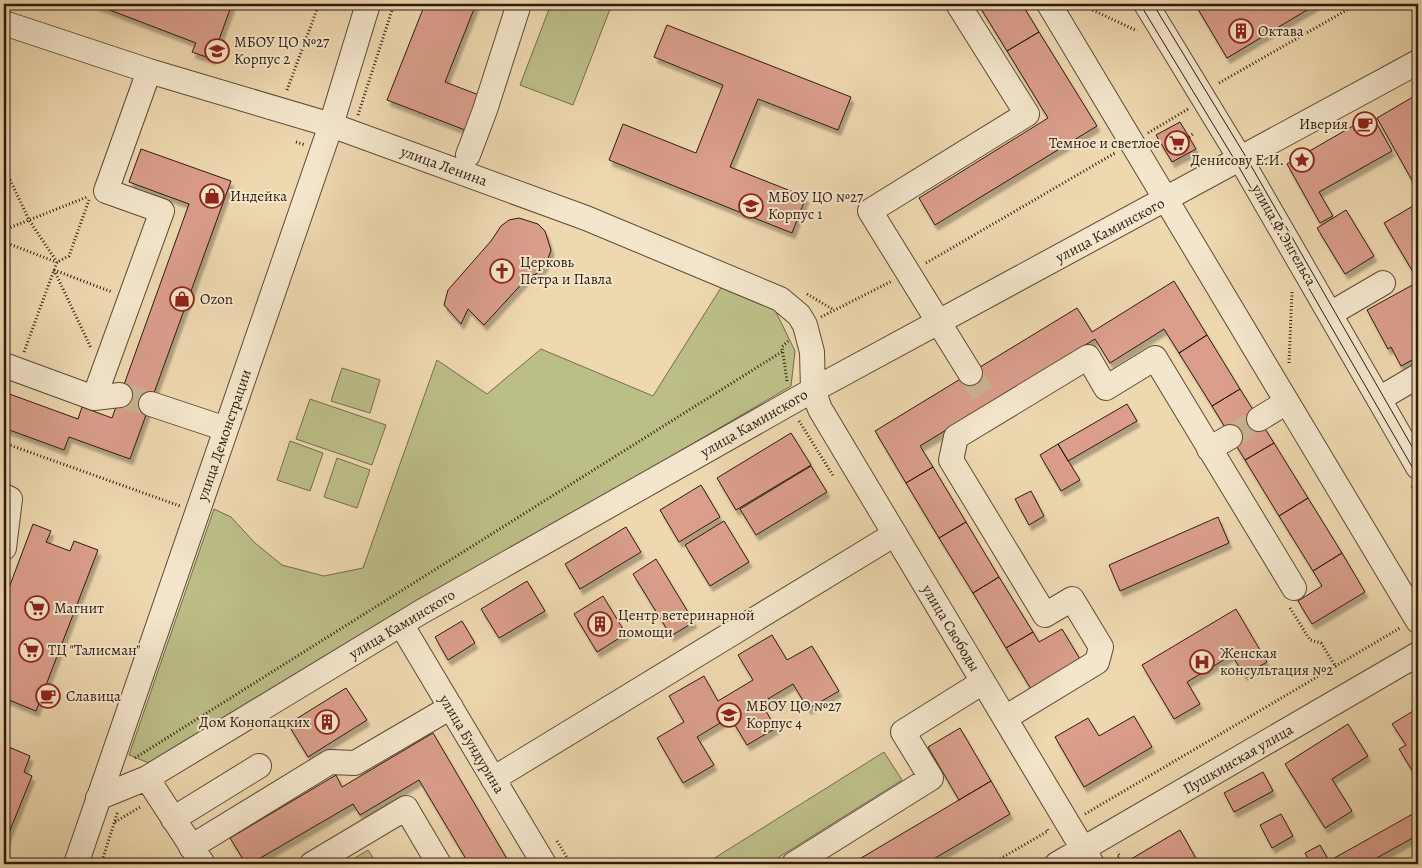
<svg xmlns="http://www.w3.org/2000/svg" width="1422" height="868" font-family="Alegreya,serif">
  <style>
    .green { fill: #bcbe88; stroke: #746c4b }
    .building { fill: #da9e8b; stroke: #2c1b0e; filter: url(#shadow) }
    .lines { fill: none; stroke-linecap: round; stroke-linejoin: round }
    .minor-tunnel { stroke: #c7b290; stroke-width: 24; stroke-dasharray: 24 12; stroke-linecap: butt }
    .minor-casing { stroke: #5c4a36; stroke-width: 26 }
    .path { stroke: #2c1b0e; stroke-width: 3; stroke-dasharray: 1 2.5; stroke-linecap: butt }
    .minor { stroke: #f4e6cc; stroke-width: 24 }
    .tram { stroke: #2c1b0e; stroke-width: 1 }
    .labels { text-anchor: middle; dominant-baseline: central; stroke-width: 4; stroke-linejoin: round; paint-order: stroke }
    .poi-label { font-size: 15px; fill: #2c1b0e; stroke: #f4e6cc; text-anchor: start }
    .street-label { font-size: 15px; fill: #2c1b0e; stroke: #f4e6cc }
  </style>
  <defs>
    <filter id="shadow"><feDropShadow dx="3" dy="5.5" stdDeviation="1" flood-color="#0004"/></filter>
  </defs>
  <rect width="100%" height="100%" fill="#eed8b0"/>
  <filter id="stains"><feTurbulence type="fractalNoise" baseFrequency=".004" numOctaves="4"/><feColorMatrix values="0 0 0 0 .2 0 0 0 0 .09 0 0 0 0 .02 0 0 0 .5 -.17"/></filter>
  <radialGradient id="worn" r=".72"><stop offset=".6" stop-color="#630" stop-opacity="0"/><stop offset="1" stop-color="#630" stop-opacity=".3"/></radialGradient>
  <path class="green" d="M551 4H612L573 105 520 85Z
    M722 286 774 308 795 351 791 386 149 763 129 755 214 509 231 517 255 543 282 565 324 576 363 568 437 360 487 394 541 349 653 396Z
    M342 368 380 380 370 413 331 401Z
    M310 399 386 425 372 465 296 439Z
    M290 441 323 453 310 491 277 480Z
    M337 458 370 470 357 508 324 497Z
    M884 752 902 780 768 864H705Z
    M368 850 377 864H345Z"/>
  <path class="building" d="M94 4H232L212 59 192 52 196 43Z
    M425 4H476L445 82 479 95 465 130 387 100Z
    M978 4H1022L1039 32 1007 51Z
    M1195 4H1317L1227 58Z
    M667 25 851 97 838 130 758 99 730 167 806 197 792 233 609 160 623 124 696 153 723 85 654 57Z
    M1039 32 1097 126 935 225 919 198 1048 118 1007 51Z
    M1418 94V179L1413 182 1377 118Z
    M1372 115 1392 151 1319 192 1333 216 1320 223 1287 164Z
    M1180 122 1196 149 1172 162 1156 135Z
    M141 149 231 181 130 459 69 437 64 450 4 428V392L78 419 82 407 112 418 189 204 129 182Z
    M1418 203V269L1413 272 1384 223Z
    M1346 210 1374 256 1345 274 1317 228Z
    M519 218 538 224 545 231 551 250 548 259 543 268 536 274 528 277 484 325 468 309 461 324 444 305 448 290 491 241 501 226 509 220Z
    M1174 281 1207 335 1179 353 1164 329 1110 363 1095 339 920 446 933 467 906 483 875 431 1077 308 1092 332Z
    M1416 283 1418 288V332L1414 334 1418 341V357L1401 366 1391 347 1388 349 1367 310Z
    M1207 335 1240 389 1212 406 1179 353Z
    M1240 389 1274 443 1245 460 1212 406Z
    M1127 404 1137 421 1068 461 1058 444Z
    M791 433 811 465 736 510 717 478Z
    M1274 443 1308 498 1279 516 1245 460Z
    M1058 444 1080 480 1061 491 1040 455Z
    M811 466 827 492 756 535 740 509Z
    M933 467 966 522 939 538 906 483Z
    M701 485 720 517 679 542 660 510Z
    M1031 491 1044 516 1029 525 1015 499Z
    M1308 498 1342 553 1313 571 1279 516Z
    M1218 517 1229 543 1120 591 1109 565Z
    M724 521 749 562 710 586 685 545Z
    M966 522 999 577 973 593 939 538Z
    M33 524 51 531 46 542 70 551 74 541 98 550 36 711 4 698V601Z
    M626 527 641 552 580 589 565 564Z
    M1342 553 1365 592 1312 624 1298 601 1322 586 1313 571Z
    M656 559 694 622 671 636 633 574Z
    M999 577 1033 632 1006 648 973 593Z
    M527 581 545 611 499 638 481 609Z
    M603 596 626 634 597 652 574 614Z
    M1236 609 1267 662 1244 675 1232 655 1187 682 1200 704 1174 719 1142 665Z
    M462 621 475 643 448 660 435 637Z
    M1062 629 1080 659 1031 689 1006 648 1033 632 1039 642Z
    M772 635 787 660 812 646 839 691 808 709 793 684 761 703 776 728 747 745 730 717 697 737 714 765 683 783 657 738 684 722 669 696 704 676 718 701 753 680 738 655Z
    M346 688 367 720 308 757 288 724Z
    M1418 708V768L1413 772 1399 749 1406 745 1392 724Z
    M1134 716 1152 747 1084 787 1055 737 1088 718 1099 736Z
    M1348 724 1368 756 1332 779 1352 811 1325 828 1285 764Z
    M960 728 991 781 959 800 928 747Z
    M433 733 510 864H469L419 780 360 815 353 804 250 864H246L230 838 336 775 342 787Z
    M4 745 30 756 24 772 32 776 4 845Z
    M1263 772 1273 791 1234 812 1224 793Z
    M991 781 1010 814 925 864H851Z
    M1418 811V835L1366 864H1311L1305 853 1320 845 1329 861Z
    M1281 814 1293 836 1272 848 1260 825Z
    M1180 830 1198 862 1194 864H1127L1126 862Z"/>
  <g class="lines">
    <path class="minor-tunnel" d="M970 373 988 404
      M120 395 151 404
      M1230 437 1259 419"/>
    <g class="minor-casing">
      <path id="minor" d="M958 4 1027 114 870 211 970 373
        M1049 4 1418 621
        M1146 4 1241 160 1418 467
        M4 23 149 71 331 125 586 218 780 299 799 315 805 325 812 352 813 390 820 409 1092 864
        M468 155 485 110 519 4
        M1330 314 1383 283
        M4 365 94 398 120 395
        M94 398 162 211 106 191 149 71
        M1379 399 1418 376
        M151 404 226 429
        M1259 419 1287 402
        M1209 449 1230 437
        M4 496 10 499 4 548
        M401 624 544 864
        M1005 718 1097 662 1101 647 1072 599 1045 615 951 460 956 437 1088 357 1106 388 1155 358 1294 588
        M147 778 203 864
        M493 779 895 534
        M98 798 147 778 421 612 813 390 1418 62
        M173 819 259 766
        M191 847 330 762 355 763 451 707
        M76 864 331 125 368 4
        M312 864 406 808 439 864
        M794 864 931 778 903 732 983 682
        M1057 864 1418 654"/>
    </g>
    <path class="path" d="M1080 4 1137 31
      M1219 83 1352 7
      M287 90 319 4
      M358 115 394 4
      M1148 133 1188 109
      M1189 137 1193 134
      M296 142 305 145
      M4 167 29 220 57 262
      M4 230 87 197
      M4 242 56 262
      M926 263 1115 153
      M54 270 91 348
      M54 270 112 292
      M807 294 834 310
      M821 317 892 281
      M24 352 57 262 69 256 89 200
      M1289 363 1292 292
      M787 381 782 347 788 341
      M799 421 834 477
      M4 443 180 506
      M1412 486 1418 496
      M1290 608 1310 640 1321 643 1336 667
      M135 758 783 351
      M1085 814 1400 628
      M115 822 142 806
      M557 841 571 864
      M1113 862 1120 856 1117 852
      M101 864 118 811
      M991 864 1048 831 1047 829"/>
    <use href="#minor" class="minor"/>
    <path class="tram" d="M1140 4 1236 162 1418 477
      M1153 4 1246 157 1418 457"/>
  </g>
  <defs>
    <g id="building-ring" transform="scale(1.25)"><circle r="9.5" fill="#f4e6cc" stroke="#8f2418" stroke-width="1.5"/><path d="M-4-6H4V6H1V3H-1V6H-4ZM-2.5-4.3h1.7v1.8h-1.7ZM.8-4.3h1.7v1.8H.8ZM-2.5-1h1.7V.8h-1.7ZM.8-1h1.7V.8H.8Z" fill="#8f2418"/></g>
    <g id="school-ring" transform="scale(1.25)"><circle r="9.5" fill="#f4e6cc" stroke="#8f2418" stroke-width="1.5"/><path d="M0-5L7-2L0 1L-7-2ZM-4 1L0 2.5L4 1V4Q0 6-4 4Z" fill="#8f2418"/></g>
    <g id="cafe-ring" transform="scale(1.25)"><circle r="9.5" fill="#f4e6cc" stroke="#8f2418" stroke-width="1.5"/><path d="M-5.5-4.5H6V0H3Q3 3.5 0 3.5H-2.5Q-5.5 3.5-5.5 0ZM3-3.2v2h1.7v-2ZM-6 4.5H4V6H-6Z" fill="#8f2418"/></g>
    <g id="supermarket-ring" transform="scale(1.25)"><circle r="9.5" fill="#f4e6cc" stroke="#8f2418" stroke-width="1.5"/><path d="M-6-5.5h2.5l.6 2H6L4.5 2H-2.5L-4.4-4H-6ZM-1.5 3.2a1.3 1.3 0 1 0 .1 0ZM3 3.2a1.3 1.3 0 1 0 .1 0Z" fill="#8f2418"/></g>
    <g id="sight-ring" transform="scale(1.25)"><circle r="9.5" fill="#f4e6cc" stroke="#8f2418" stroke-width="1.5"/><path d="M0-6L1.8-2.2L6-1.7L2.9 1.2L3.7 5.4L0 3.3L-3.7 5.4L-2.9 1.2L-6-1.7L-1.8-2.2Z" fill="#8f2418"/></g>
    <g id="shop-ring" transform="scale(1.25)"><circle r="9.5" fill="#f4e6cc" stroke="#8f2418" stroke-width="1.5"/><path d="M-5-2.5h2.3a2.7 3.5 0 0 1 5.4 0H5L5.5 6h-11ZM-1.5-2.5h3a1.5 2.3 0 0 0-3 0Z" fill="#8f2418"/></g>
    <g id="church-ring" transform="scale(1.25)"><circle r="9.5" fill="#f4e6cc" stroke="#8f2418" stroke-width="1.5"/><path d="M-1.2-6h2.4v3.5h3.3v2.4h-3.3V6h-2.4V-.1h-3.3v-2.4h3.3Z" fill="#8f2418"/></g>
    <g id="hospital-ring" transform="scale(1.25)"><circle r="9.5" fill="#f4e6cc" stroke="#8f2418" stroke-width="1.5"/><path d="M-5-5h3v3.5h4V-5h3V5h-3V1.5h-4V5h-3Z" fill="#8f2418"/></g>
  </defs>
  <g fill-rule="evenodd">
    <use href="#building-ring" x="1241" y="31"/>
    <use href="#school-ring" x="217" y="51"/>
    <use href="#cafe-ring" x="1365" y="124"/>
    <use href="#supermarket-ring" x="1177" y="143"/>
    <use href="#sight-ring" x="1302" y="160"/>
    <use href="#shop-ring" x="212" y="196"/>
    <use href="#school-ring" x="751" y="206"/>
    <use href="#church-ring" x="502" y="271"/>
    <use href="#shop-ring" x="182" y="299"/>
    <use href="#supermarket-ring" x="37" y="608"/>
    <use href="#building-ring" x="600" y="624"/>
    <use href="#supermarket-ring" x="31" y="650"/>
    <use href="#hospital-ring" x="1202" y="662"/>
    <use href="#cafe-ring" x="48" y="696"/>
    <use href="#school-ring" x="729" y="715"/>
    <use href="#building-ring" x="327" y="722"/>
  </g>
  <g class="labels">
    <g class="poi-label">
      <text x="1258" y="31">Октава</text>
      <text x="234" y="42">МБОУ ЦО №27<tspan x="234" dy="17">Корпус 2</tspan></text>
      <text x="1348" y="124" text-anchor="end">Иверия</text>
      <text x="1160" y="143" text-anchor="end">Темное и светлое</text>
      <text x="1284" y="160" text-anchor="end">Денисову Е.И.</text>
      <text x="230" y="196">Индейка</text>
      <text x="768" y="197">МБОУ ЦО №27<tspan x="768" dy="17">Корпус 1</tspan></text>
      <text x="520" y="262">Церковь<tspan x="520" dy="17">Петра и Павла</tspan></text>
      <text x="200" y="299">Ozon</text>
      <text x="54" y="608">Магнит</text>
      <text x="618" y="615">Центр ветеринарной<tspan x="618" dy="17">помощи</tspan></text>
      <text x="48" y="650">ТЦ "Талисман"</text>
      <text x="1220" y="653">Женская<tspan x="1220" dy="17">консультация №2</tspan></text>
      <text x="66" y="696">Славица</text>
      <text x="746" y="706">МБОУ ЦО №27<tspan x="746" dy="17">Корпус 4</tspan></text>
      <text x="310" y="722" text-anchor="end">Дом Конопацких</text>
    </g>
    <g class="street-label">
      <text transform="translate(444 166) rotate(20)">улица Ленина</text>
      <text transform="translate(1110 230) rotate(-28)">улица Каминского</text>
      <text transform="translate(1284 235) rotate(60)">улица Ф.Энгельса</text>
      <text transform="translate(754 423) rotate(-30)">улица Каминского</text>
      <text transform="translate(224 435) rotate(-71)">улица Демонстрации</text>
      <text transform="translate(402 624) rotate(-31)">улица Каминского</text>
      <text transform="translate(951 628) rotate(59)">улица Свободы</text>
      <text transform="translate(472 744) rotate(59)">улица Бундурина</text>
      <text transform="translate(1238 759) rotate(-30)">Пушкинская улица</text>
    </g>
  </g>
  <rect width="1422" height="868" fill="none" stroke="#eed8b0" stroke-width="20"/>
  <rect x="5" y="5" width="1412" height="858" fill="none" stroke="#2c1b0e" stroke-width="2.5"/>
  <rect x="10" y="10" width="1402" height="848" fill="none" stroke="#2c1b0e"/>
  <rect width="100%" height="100%" filter="url(#stains)"/>
  <rect width="100%" height="100%" fill="url(#worn)"/>
</svg>
